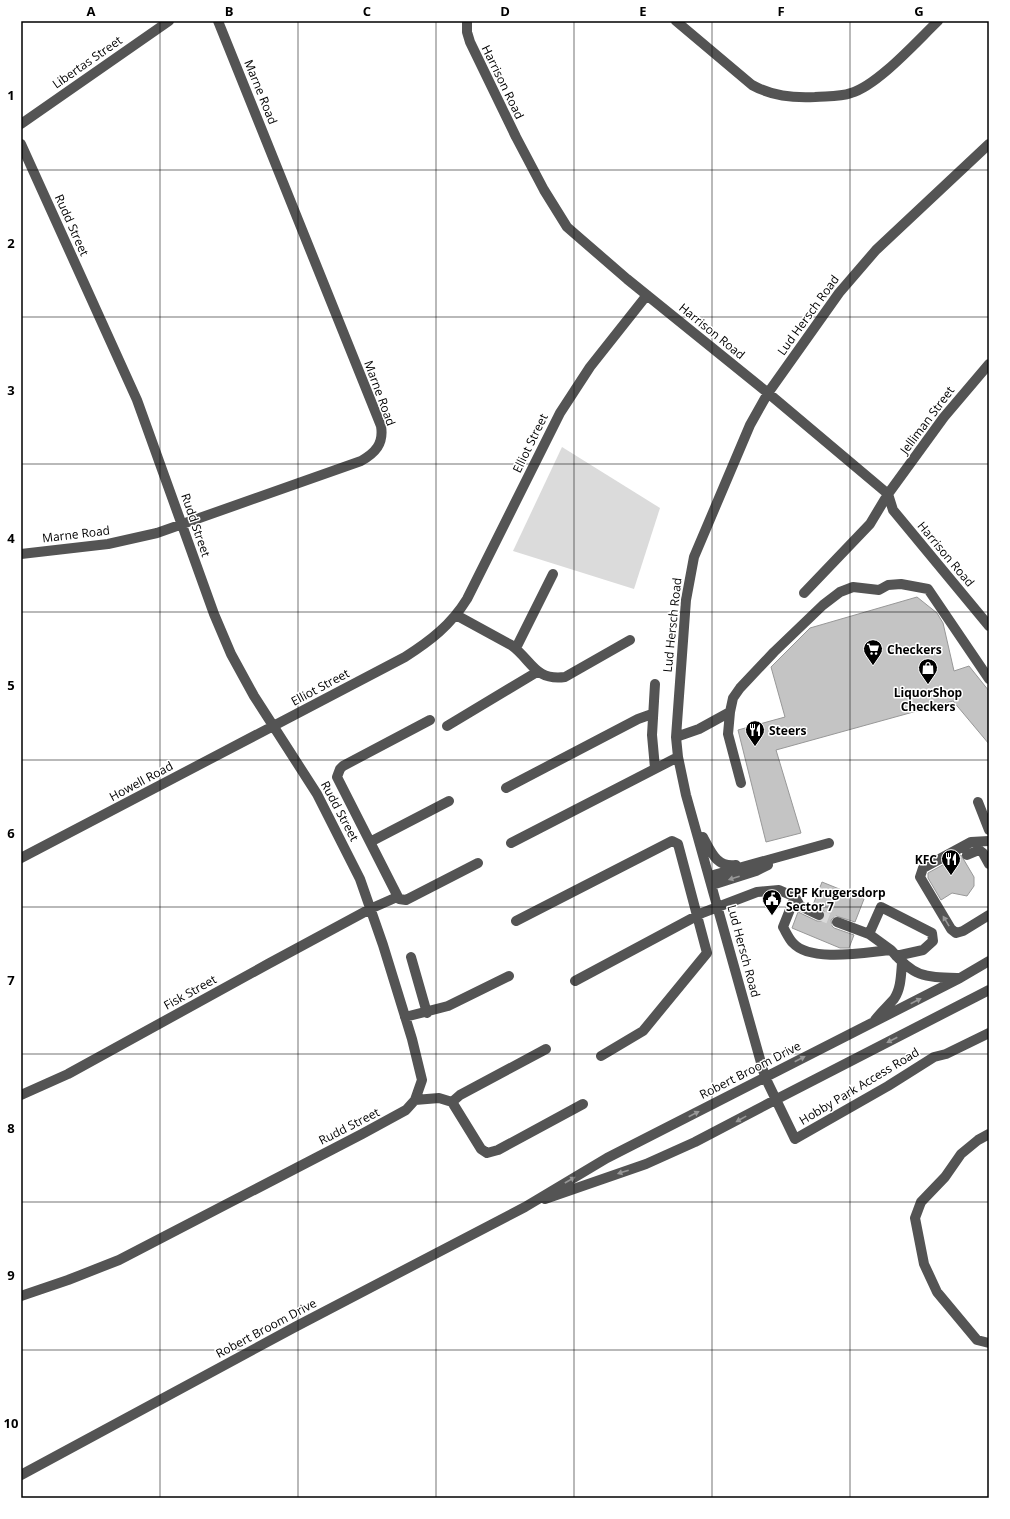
<svg xmlns="http://www.w3.org/2000/svg" width="1010" height="1519" font-family="'Open Sans',sans-serif">
  <style>
    .green { fill: #dbdbdb }
    .building { fill: #c4c4c4; stroke: #989898 }
    .lines { fill: none; stroke-linecap: round; stroke-linejoin: round }
    .minor-tunnel { stroke: #d9d9d9; stroke-width: 10; stroke-dasharray: 10 5; stroke-linecap: butt }
    .minor { stroke: #545454; stroke-width: 10 }
    .oneway { fill: #989898 }
    .grid { fill: none; stroke: #000; stroke-width: 1; stroke-opacity: 0.55 }
    .labels { text-anchor: middle; dominant-baseline: central; stroke-width: 3; stroke-linejoin: round; paint-order: stroke }
    .street-label { font-size: 12px; fill: #000; stroke: #fff }
    .poi-label { font-size: 12px; font-weight: bold; fill: #000; stroke: #fff; text-anchor: start }
    .neatline { fill: none; stroke: #000; stroke-width: 1.5 }
    .grid-label { font-size: 13px; text-anchor: middle; font-weight: bold; fill: #000 }
  </style>
  <rect width="100%" height="100%" fill="#fff"/>
  <path class="green" d="M562 447 660 508 634 589 513 551Z"/>
  <path class="building" d="M917 597 937 613 943 623 954 671 969 666 989 691V744L953 701 776 750 801 833 766 842 738 730 785 717 771 667 810 628Z
    M961 855 974 877V886L967 896 952 893 941 900 928 878V873Z
    M822 882 864 899 855 922 836 916 831 920 832 926 834 928 854 935 849 948H840L792 928 798 912 817 921H822L825 918 824 911 813 905Z"/>
  <g class="lines">
    <path class="minor-tunnel" d="M819 915 837 922"/>
    <path class="minor" d="M676 21 752 85C772 96 792 98 815 97 827 96 840 97 851 93 878 85 917 41 938 21
      M467 22V32L470 42 516 137 544 190 567 227 627 279 768 393 888 494 893 510 989 626
      M21 124 169 21
      M21 144 137 400 214 614 231 654 254 696 317 794 360 879 383 945 412 1039 422 1080 415 1100 406 1110 362 1134 119 1260 68 1280 21 1296
      M989 144 876 250 839 293 768 393 750 425 694 557 686 600 676 737 678 757 686 795 765 1077 795 1139 888 1086 934 1057 946 1054 989 1033
      M21 554 108 544 157 533 361 461C375 453 384 444 381 426L218 21
      M804 593 870 524 888 494 944 417 989 364
      M456 615 511 645C532 660 534 681 565 677L630 640
      M516 648 553 574
      M730 712 728 734 741 783
      M430 720 343 766 340 769 337 777 399 899 406 900 478 863
      M447 726 537 672
      M676 737 699 729 730 712 733 698 740 688 774 652 823 605 840 592 853 587 879 590 888 585 901 584 928 589 989 679
      M655 768 652 735 655 684
      M506 788 638 719 652 714
      M978 802 989 830
      M703 837C711 852 717 868 736 865
      M989 841 971 842 923 868 920 877 951 929 956 933 963 931 989 915
      M370 842 449 801
      M511 843 678 757
      M967 855 979 850 983 853 989 864
      M21 858 405 657C430 641 451 625 467 599L560 413 590 367 647 295
      M710 876 829 843
      M712 885 756 871 768 865
      M795 897 783 927C786 932 789 939 793 943 811 963 867 952 891 950 914 977 923 977 958 978
      M516 921 672 841 678 844 707 953 643 1031 601 1056
      M837 922 869 934 891 950
      M869 934 881 907 932 933 933 941 923 950 896 956
      M411 957 427 1013
      M575 981 702 913 757 892 779 890 795 897 800 906 819 915
      M405 1017 448 1006 509 976
      M875 1020C881 1012 888 1006 894 999 901 989 901 975 902 963
      M21 1095 68 1074 268 964 370 909 397 897
      M415 1100 439 1098 452 1102 481 1149 487 1153 498 1150 583 1104
      M452 1102 460 1095 546 1049
      M989 1134 978 1140 961 1154 945 1177 921 1202 915 1218 924 1264 937 1292 977 1340 989 1343
      M545 1199 646 1164 695 1142 775 1100 989 990
      M21 1475 295 1327 525 1207 607 1158 960 978 989 961"/>
  </g>
  <defs><path id="oneway-solid" d="M-6-.8H1V-3.2L6.5 0L1 3.2V.8H-6Z"/></defs>
  <g class="oneway">
    <use href="#oneway-solid" transform="translate(734 878) rotate(162)"/>
    <use href="#oneway-solid" transform="translate(946 921) rotate(-121)"/>
    <use href="#oneway-solid" transform="translate(916 1001) rotate(-27)"/>
    <use href="#oneway-solid" transform="translate(892 1040) rotate(153)"/>
    <use href="#oneway-solid" transform="translate(800 1059) rotate(-27)"/>
    <use href="#oneway-solid" transform="translate(694 1114) rotate(-27)"/>
    <use href="#oneway-solid" transform="translate(741 1119) rotate(151)"/>
    <use href="#oneway-solid" transform="translate(623 1172) rotate(162)"/>
    <use href="#oneway-solid" transform="translate(570 1180) rotate(-30)"/>
  </g>
  <path class="grid" d="M160 21V1498M298 21V1498M436 21V1498M574 21V1498M712 21V1498M850 21V1498M21 170H989M21 317H989M21 464H989M21 612H989M21 760H989M21 907H989M21 1054H989M21 1202H989M21 1350H989"/>
  <defs>
    <g id="supermarket-pin" transform="scale(1)"><path d="M0 17L-7.5 6A9.5 9.5 0 1 1 7.5 6Z" fill="#000" stroke="#fff"/><path d="M-6-5.5h2.5l.6 2H6L4.5 2H-2.5L-4.4-4H-6ZM-1.5 3.2a1.3 1.3 0 1 0 .1 0ZM3 3.2a1.3 1.3 0 1 0 .1 0Z" fill="#fff"/></g>
    <g id="shop-pin" transform="scale(1)"><path d="M0 17L-7.5 6A9.5 9.5 0 1 1 7.5 6Z" fill="#000" stroke="#fff"/><path d="M-5-2.5h2.3a2.7 3.5 0 0 1 5.4 0H5L5.5 6h-11ZM-1.5-2.5h3a1.5 2.3 0 0 0-3 0Z" fill="#fff"/></g>
    <g id="restaurant-pin" transform="scale(1)"><path d="M0 17L-7.5 6A9.5 9.5 0 1 1 7.5 6Z" fill="#000" stroke="#fff"/><path d="M-5-6h1v4h1v-4h1v4h1v-4h1v5L-1.5 .5V6h-2V.5L-5-1ZM5-6V6H3V1.5H1.5Q1.5-4 5-6Z" fill="#fff"/></g>
    <g id="civic-pin" transform="scale(1)"><path d="M0 17L-7.5 6A9.5 9.5 0 1 1 7.5 6Z" fill="#000" stroke="#fff"/><path d="M-.6-6.5H3V-4.5H.6V-3L4-1V1h2V6H-6V1h2V-1L-.6-3ZM-1.2 2.5V6h2.4V2.5Z" fill="#fff"/></g>
  </defs>
  <g fill-rule="evenodd">
    <use href="#supermarket-pin" x="873" y="649"/>
    <use href="#shop-pin" x="928" y="668"/>
    <use href="#restaurant-pin" x="755" y="730"/>
    <use href="#restaurant-pin" x="951" y="859"/>
    <use href="#civic-pin" x="772" y="899"/>
  </g>
  <g class="labels">
    <g class="street-label">
      <text transform="translate(87 62) rotate(-35)">Libertas Street</text>
      <text transform="translate(503 82) rotate(64)">Harrison Road</text>
      <text transform="translate(261 92) rotate(68)">Marne Road</text>
      <text transform="translate(72 225) rotate(66)">Rudd Street</text>
      <text transform="translate(808 315) rotate(-54)">Lud Hersch Road</text>
      <text transform="translate(712 331) rotate(39)">Harrison Road</text>
      <text transform="translate(380 393) rotate(70)">Marne Road</text>
      <text transform="translate(927 420) rotate(-53)">Jelliman Street</text>
      <text transform="translate(530 443) rotate(-64)">Elliot Street</text>
      <text transform="translate(196 525) rotate(71)">Rudd Street</text>
      <text transform="translate(76 534) rotate(-7)">Marne Road</text>
      <text transform="translate(946 554) rotate(50)">Harrison Road</text>
      <text transform="translate(672 625) rotate(-84)">Lud Hersch Road</text>
      <text transform="translate(320 687) rotate(-28)">Elliot Street</text>
      <text transform="translate(141 781) rotate(-28)">Howell Road</text>
      <text transform="translate(340 811) rotate(62)">Rudd Street</text>
      <text transform="translate(744 951) rotate(75)">Lud Hersch Road</text>
      <text transform="translate(190 992) rotate(-29)">Fisk Street</text>
      <text transform="translate(750 1070) rotate(-27)">Robert Broom Drive</text>
      <text transform="translate(859 1086) rotate(-31)">Hobby Park Access Road</text>
      <text transform="translate(349 1126) rotate(-27)">Rudd Street</text>
      <text transform="translate(266 1328) rotate(-28)">Robert Broom Drive</text>
    </g>
    <g class="poi-label">
      <text x="887" y="649">Checkers</text>
      <text x="928" y="692" text-anchor="middle">LiquorShop<tspan x="928" dy="14">Checkers</tspan></text>
      <text x="769" y="730">Steers</text>
      <text x="937" y="859" text-anchor="end">KFC</text>
      <text x="786" y="892">CPF Krugersdorp<tspan x="786" dy="14">Sector 7</tspan></text>
    </g>
  </g>
  <rect width="1010" height="1519" fill="none" stroke="#ffffff" stroke-width="44"/>
  <rect x="22" y="22" width="966" height="1475" class="neatline"/>
  <g class="grid-label">
    <text x="91" y="16">A</text>
    <text x="229" y="16">B</text>
    <text x="367" y="16">C</text>
    <text x="505" y="16">D</text>
    <text x="643" y="16">E</text>
    <text x="781" y="16">F</text>
    <text x="919" y="16">G</text>
    <text x="11" y="100">1</text>
    <text x="11" y="248">2</text>
    <text x="11" y="395">3</text>
    <text x="11" y="543">4</text>
    <text x="11" y="690">5</text>
    <text x="11" y="838">6</text>
    <text x="11" y="985">7</text>
    <text x="11" y="1133">8</text>
    <text x="11" y="1280">9</text>
    <text x="11" y="1428">10</text>
  </g>
</svg>
